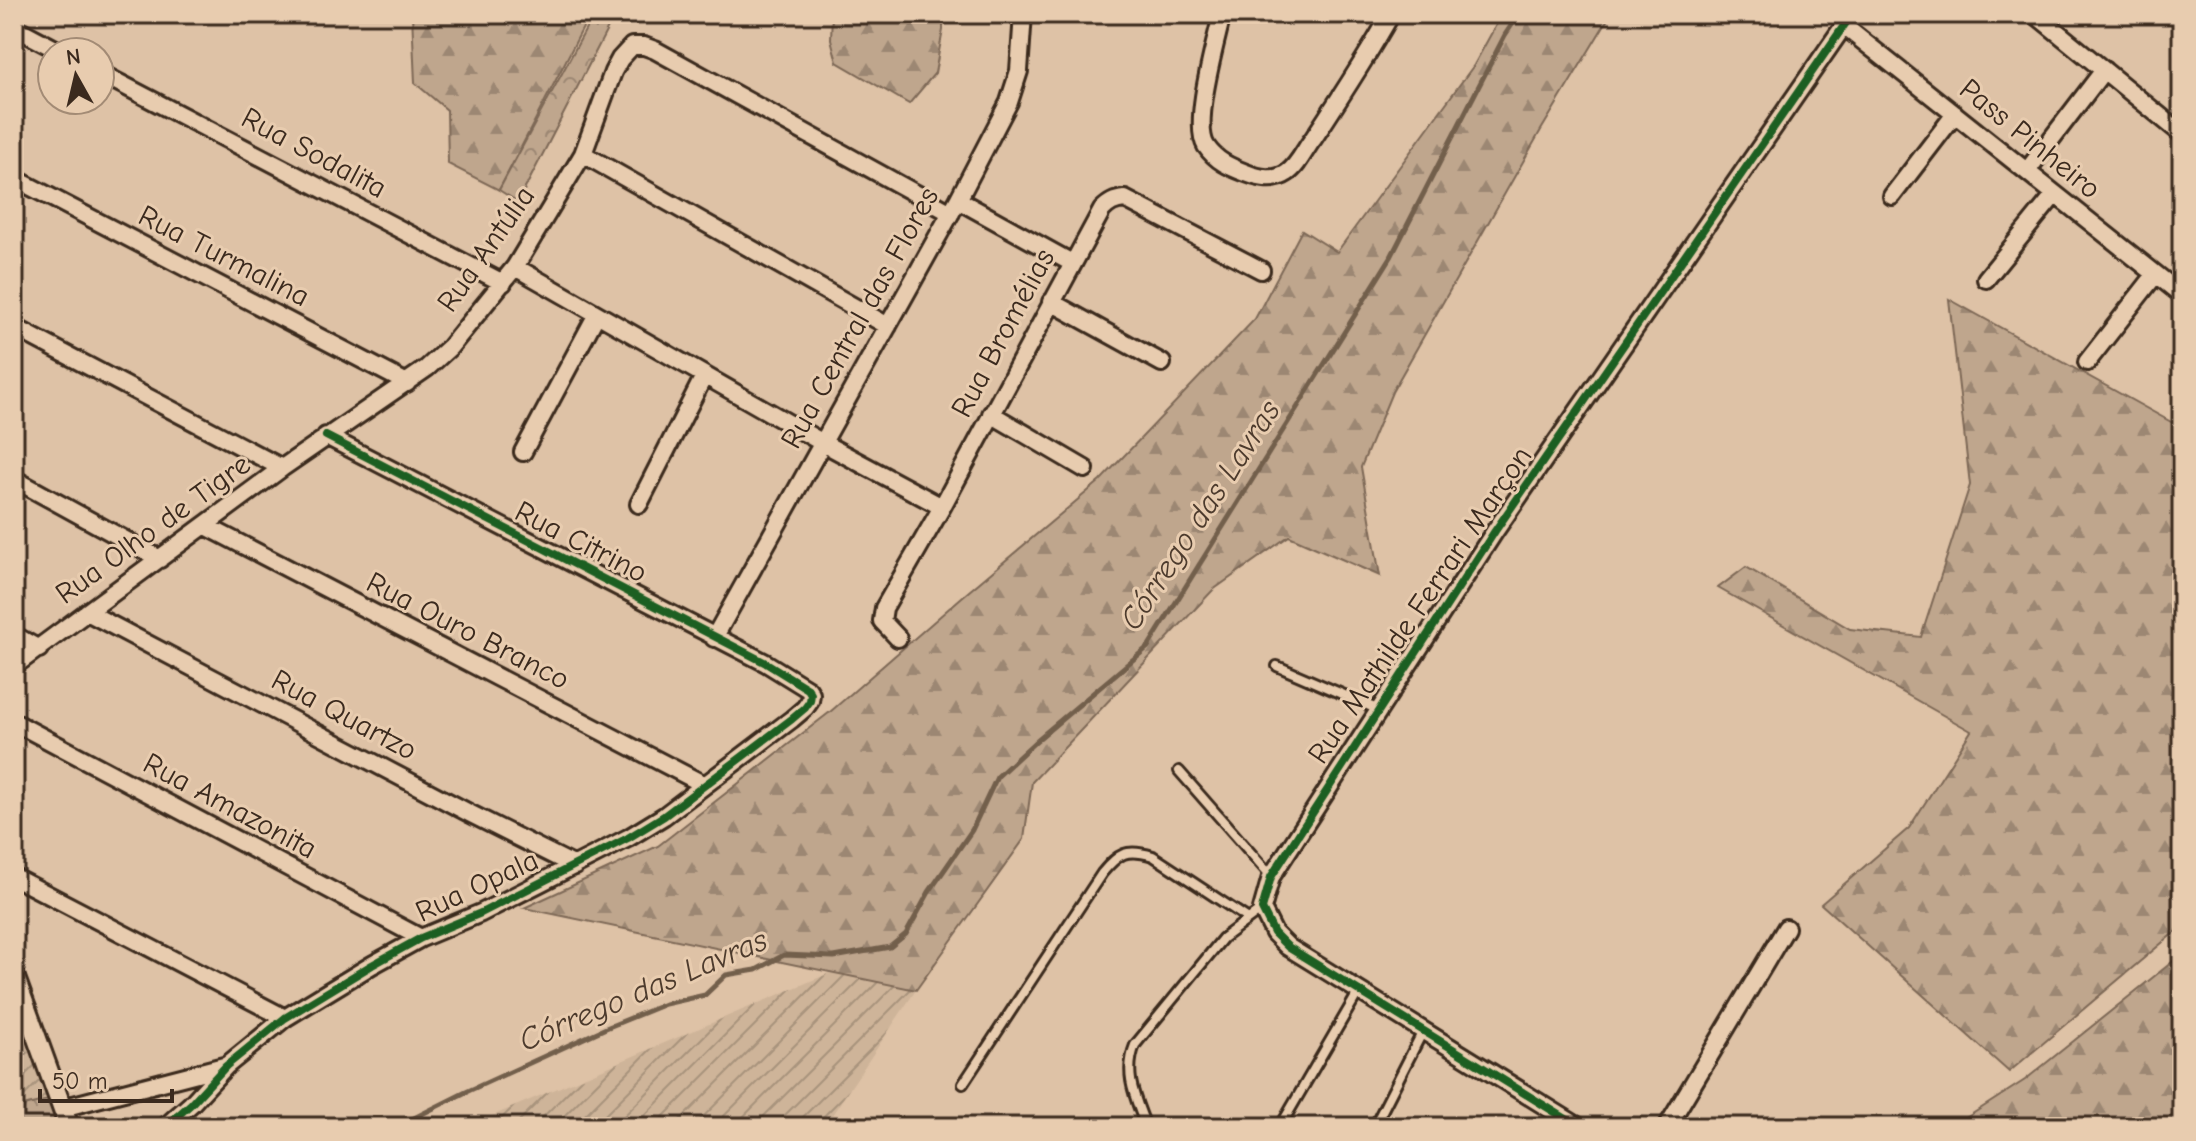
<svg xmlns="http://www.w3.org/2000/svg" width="2196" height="1141" font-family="'Comic Neue',sans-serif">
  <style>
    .industrial { fill: url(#industrial-furrows) }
    .forest { fill: url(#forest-firs); stroke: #7d6856; stroke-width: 2 }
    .park { fill: url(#park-crowns); stroke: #7d6856; stroke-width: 2 }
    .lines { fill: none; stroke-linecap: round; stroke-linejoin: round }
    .stream { stroke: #725e4c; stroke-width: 5 }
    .service-casing { stroke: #3b2a1e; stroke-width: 14 }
    .minor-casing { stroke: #3b2a1e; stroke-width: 22 }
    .tertiary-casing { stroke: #3b2a1e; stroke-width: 24 }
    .service { stroke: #e8ccaf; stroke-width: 8 }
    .minor { stroke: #e8ccaf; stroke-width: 16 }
    .tertiary { stroke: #e8ccaf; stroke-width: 18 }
    .cycleway-casing { stroke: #e8ccaf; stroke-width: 13 }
    .cycleway { stroke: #1b5e20; stroke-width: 8 }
    .labels { text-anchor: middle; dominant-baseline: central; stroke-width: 6; stroke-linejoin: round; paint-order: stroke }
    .street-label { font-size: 30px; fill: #3b2a1e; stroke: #e8ccaf }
    .water-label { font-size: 32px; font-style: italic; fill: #4d3b2d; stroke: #e8ccaf }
  </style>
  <defs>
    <pattern id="industrial-furrows" width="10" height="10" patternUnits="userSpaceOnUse" patternTransform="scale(2)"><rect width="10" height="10" fill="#ceb499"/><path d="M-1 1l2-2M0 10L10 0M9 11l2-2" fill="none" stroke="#a8937c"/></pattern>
    <pattern id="forest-firs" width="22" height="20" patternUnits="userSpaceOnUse" patternTransform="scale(2)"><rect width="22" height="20" fill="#bfa68d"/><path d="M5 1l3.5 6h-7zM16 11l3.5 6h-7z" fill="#9c8773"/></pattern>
    <pattern id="park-crowns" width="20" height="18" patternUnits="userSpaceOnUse" patternTransform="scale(2)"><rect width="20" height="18" fill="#bfa68d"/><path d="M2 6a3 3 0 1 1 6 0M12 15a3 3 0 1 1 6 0" fill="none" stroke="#9c8773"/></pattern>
  </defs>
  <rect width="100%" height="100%" fill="#dec2a6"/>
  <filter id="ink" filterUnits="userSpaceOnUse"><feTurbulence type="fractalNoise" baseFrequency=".0125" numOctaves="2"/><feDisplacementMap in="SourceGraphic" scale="16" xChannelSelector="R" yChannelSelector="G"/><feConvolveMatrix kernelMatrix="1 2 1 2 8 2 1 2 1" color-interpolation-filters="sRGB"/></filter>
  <g filter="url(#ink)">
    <path class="industrial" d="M832 972 916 990 824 1127H466Z
      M14 1016 50 1105 14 1114Z"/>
    <path class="forest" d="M412 14H590L499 190 448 164 447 110 415 83Z
      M832 14H943V30L935 73 909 104 837 62 831 39Z
      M1502 14H1611L1541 130 1392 392 1361 467 1380 576 1289 536 1213 590 1032 782 1024 839 916 990 524 908 658 846 830 712 962 597 1100 481 1255 319 1302 230 1337 252 1474 65Z
      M1949 299 2182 428V926L2009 1072 1821 904 1909 828 1971 731 1718 588 1746 567 1850 629 1921 637 1970 485Z
      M2182 954V1127H1952L2025 1080Z"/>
    <path class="park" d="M594 14H628L624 23 613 18 518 202 499 190Z
      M49 1100 59 1127H14V1108Z"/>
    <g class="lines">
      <path class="stream" d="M396 1127 466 1092 606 1028 665 1004 705 995 726 975 756 970 784 955 834 957 890 947 906 934 929 892 972 830 997 777 1037 740 1148 647 1391 257 1505 35 1519 14"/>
      <g class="service-casing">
        <path id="service" d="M1277 666 1379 710
          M1179 771 1271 876
          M963 1084 1102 873C1119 853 1126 848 1153 856L1247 918
          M1146 1127C1136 1099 1123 1075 1135 1045L1223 938 1262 909
          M1280 1127 1359 991
          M1374 1127 1423 1031"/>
      </g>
      <g class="minor-casing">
        <path id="minor" d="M1222 14C1216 42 1192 123 1206 146 1216 161 1230 167 1246 173 1259 178 1274 182 1287 173 1298 166 1305 149 1313 139 1340 98 1367 57 1391 14
          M2035 14 2182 134
          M1844 26 2182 295
          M14 27 61 52
          M100 73 503 283
          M583 154 888 326
          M2027 171 2104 70
          M14 178 407 383
          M1892 196 1955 114
          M958 200 1072 263
          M515 267 823 443 942 507
          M1986 279 2055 194
          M1051 302 1162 363
          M14 327 282 468
          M2087 362 2155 275
          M991 414 1085 469
          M523 452 597 314
          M14 479 160 559
          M639 504 704 376
          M206 526 705 785
          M87 612 471 814 575 866
          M14 635 39 649
          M714 638 958 200 1009 102 1019 71 1023 14
          M898 638 882 621 884 608 942 507 1102 210C1109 203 1114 200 1125 199L1261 270
          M14 666 282 468 427 368 450 347 515 267 583 154 613 72 620 59 632 46H644L655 50 951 213
          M14 722 421 938
          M14 877 285 1018
          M62 1108 224 1066
          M165 1127 191 1104 226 1066 285 1018 372 965 421 938 481 913 628 838 664 816 792 719 805 708 810 701 811 694 808 689 766 663 326 436
          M1579 1127 1288 947 1274 933 1262 909 1271 877 1495 531 1852 14
          M1667 1127 1786 928"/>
      </g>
      <g class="tertiary-casing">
        <path id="tertiary" d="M14 975 69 1127"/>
      </g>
      <use href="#service" class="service"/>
      <use href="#minor" class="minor"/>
      <use href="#tertiary" class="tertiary"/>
      <g class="cycleway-casing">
        <path id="cycleway" d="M165 1127 191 1104 226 1066 285 1018 372 965 421 938 481 913 628 838 664 816 792 719 805 708 810 701 811 694 808 689 766 663 326 436
          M1579 1127 1288 947 1274 933 1262 909 1271 877 1495 531 1852 14"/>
      </g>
      <use href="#cycleway" class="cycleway"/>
    </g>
  </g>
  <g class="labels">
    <g class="street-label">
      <text transform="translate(2030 139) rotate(39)">Pass Pinheiro</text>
      <text transform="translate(314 153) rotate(28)">Rua Sodalita</text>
      <text transform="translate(486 249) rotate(-55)">Rua Antúlia</text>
      <text transform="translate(224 256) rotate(27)">Rua Turmalina</text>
      <text transform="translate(860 318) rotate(-61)">Rua Central das Flores</text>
      <text transform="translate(1003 333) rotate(-62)">Rua Bromélias</text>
      <text transform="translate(153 529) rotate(-36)">Rua Olho de Tigre</text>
      <text transform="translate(581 542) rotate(27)">Rua Citrino</text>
      <text transform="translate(1420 605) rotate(-56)">Rua Mathilde Ferrari Marçon</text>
      <text transform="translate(468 631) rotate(27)">Rua Ouro Branco</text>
      <text transform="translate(344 715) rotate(28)">Rua Quartzo</text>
      <text transform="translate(230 806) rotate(28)">Rua Amazonita</text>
      <text transform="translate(477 886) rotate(-25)">Rua Opala</text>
    </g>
    <g class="water-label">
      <text transform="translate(1200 515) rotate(-57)">Córrego das Lavras</text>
      <text transform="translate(643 990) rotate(-23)">Córrego das Lavras</text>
    </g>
  </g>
  <rect width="2196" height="1141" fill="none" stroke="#e8ccaf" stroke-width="48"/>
  <rect x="24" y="24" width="2148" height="1093" fill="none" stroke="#3b2a1e" stroke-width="3" filter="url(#ink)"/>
  <g transform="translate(76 76) rotate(352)"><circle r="38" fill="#e8ccaf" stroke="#a38b75" stroke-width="2"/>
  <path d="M0-6L14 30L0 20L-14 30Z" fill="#3b2a1e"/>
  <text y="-12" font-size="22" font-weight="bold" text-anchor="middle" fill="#3b2a1e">N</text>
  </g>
  <path d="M40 1089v12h132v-12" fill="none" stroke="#3b2a1e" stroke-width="4"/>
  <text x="52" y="1089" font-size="24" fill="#3b2a1e" stroke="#e8ccaf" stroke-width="6" paint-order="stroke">50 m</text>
</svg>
